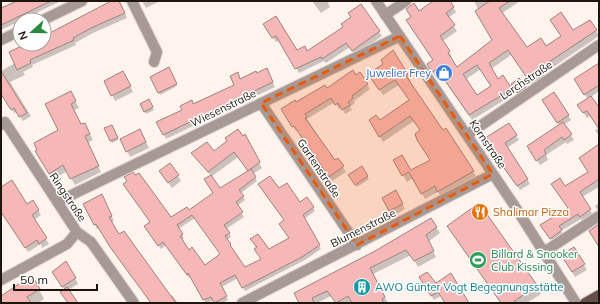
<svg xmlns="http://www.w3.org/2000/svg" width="600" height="304" font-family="Mulish,sans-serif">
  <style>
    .shadow { fill: #0003; fill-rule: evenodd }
    .building { fill: #f5b8b6; stroke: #a08180; fill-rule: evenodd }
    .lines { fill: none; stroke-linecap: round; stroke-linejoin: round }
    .street-casing { stroke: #dbcfc9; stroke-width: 12 }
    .primary-casing { stroke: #dbcfc9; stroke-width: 12 }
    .street { stroke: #a79a96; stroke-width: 10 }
    .primary { stroke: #664f49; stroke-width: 10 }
    .marked { fill: #e8590c; fill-opacity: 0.2; stroke: #e8590c; stroke-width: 3; stroke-dasharray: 8 5; stroke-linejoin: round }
    .labels { text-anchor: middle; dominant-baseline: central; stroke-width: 3; stroke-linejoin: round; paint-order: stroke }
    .shop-label { font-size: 11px; fill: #366cbe; stroke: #fff; text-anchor: end }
    .street-label { font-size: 11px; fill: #1f150f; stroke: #fff }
    .food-label { font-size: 11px; fill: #c56008; stroke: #fff; text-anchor: start }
    .leisure-label { font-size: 11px; fill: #27864d; stroke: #fff; text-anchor: start }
    .culture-label { font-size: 11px; fill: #0d838f; stroke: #fff; text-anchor: start }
  </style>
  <rect width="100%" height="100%" fill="#fff3ed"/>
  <path class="shadow" d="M19 1H61L1 30V9Z
    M114 1H119L127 18 93 33 75 43 76 45 32 65 33 67 23 72 25 75 10 82 31 116 23 121 17 112 14 113 1 91V71L15 63 28 44H44V37Z
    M142 1H160L146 8Z
    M312 1H330L328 3 330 7 321 13Z
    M433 1H449L456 12 448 18 457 31 443 41 452 57 450 58 457 68 494 41 474 1H520L501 14 527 48 546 47 590 21 599 36 543 74 545 77 533 85 511 55 491 69 498 80 503 77 514 94 472 120 440 74 436 77 431 70 434 61 412 17ZM481 69 492 87 477 97 465 80Z
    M361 6 382 36 355 55 350 47 326 63 324 61 299 73 280 40 276 42 264 24 296 52H307L344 28Z
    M393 51 411 81 408 82 477 177 441 197 438 192 425 199 413 178 407 182 394 161 410 171 431 160 421 131 414 121 383 142 373 126 410 100 399 85 383 95 373 80Z
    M599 64V91L591 97 599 109V136L595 130 599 128 590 116 587 118 582 110 588 99 578 84Z
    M168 69 177 86 160 95 151 77Z
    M360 73 370 89 354 101 355 103 350 107 352 110 345 114 342 108 339 109 335 102 307 119 335 161 338 159 346 172 332 181 298 130 296 131 285 114 296 103Z
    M237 74 240 80 257 74H269L275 87 166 139 158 122 235 85Z
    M126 78 133 92 115 101 105 81Z
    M512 84 525 88 526 90 519 95Z
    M74 99 79 108 74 110 81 125 88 130 93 140 87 143 101 172 75 185 67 171 53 180 36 151 60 131 46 105Z
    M149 100 154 110 146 114 141 104Z
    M546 106 568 115 571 120 564 125 574 140 567 144 566 142 546 155 548 160 540 165 528 146 560 126Z
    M509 125 519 140 507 148 530 184 520 190 493 154Z
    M113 128 118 140 112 143 111 141Z
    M238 131 243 137 244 136 262 168 253 174 257 181 241 193 245 200 237 206 244 217 226 229 231 237 227 240 232 248 231 249 244 268 262 260 252 240 258 235 269 250 290 238 280 224 283 222 286 225 287 224 259 184 270 177 279 189 286 184 299 203 307 198 315 211 304 219 321 249 305 260 245 291 238 278 222 287 228 300 223 303H216L214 300 206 303 191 276 189 278 166 245 161 249 148 230 146 226 151 222 126 188 124 185 127 182 125 178 133 174 135 176 139 174 171 218 187 208 189 211 214 193 205 180 211 176 193 154 206 143 213 152 228 142 226 138ZM238 157 249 172 220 189 211 177ZM195 218 221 254 204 266 192 249 189 251 181 240 184 238 178 229Z
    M143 136 149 148 130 157 127 151Z
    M599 145V187L582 197 593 215 583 222 581 219 561 231 564 236 554 243 545 230 569 209 555 189 565 187 589 172Z
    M361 168 369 179 357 187 350 176Z
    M164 176H178L181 181 172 188Z
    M1 188 27 205 33 202 41 215 34 220 49 244 42 248 41 244 28 252 1 211Z
    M395 191 405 209 393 216 383 198Z
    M104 199 114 221 111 222 119 236 170 297 172 295 178 303H152L100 228 97 229 84 204Z
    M599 203V212L595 206Z
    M436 227 440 233 428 242 436 257 418 267 411 255 373 274 388 303H353L352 301 349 303H336L331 296 317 303H300Z
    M448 227 536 286 541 294 527 303H501Z
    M574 249 587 270 575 277 562 256Z
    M32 276 44 299 38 303H1V297Z
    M56 278H75L78 284 68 290 77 303H68L65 290Z
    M423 283 436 285 470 303H446L441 296 434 300Z"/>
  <path class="building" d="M17 1H51L1 25V8Z
    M111 1H119L125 13 91 28 73 38 74 40 30 60 31 63 17 70 9 52 26 44H44V36Z
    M433 1H450L454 7 446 13 455 25 440 36 450 51 448 53 457 67 492 40 475 11 490 1H510L499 8 527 47 541 38 546 46 561 36 550 20 561 12 573 30 590 20 597 30 540 68 543 72 529 81 508 50 489 63 498 79 503 75 512 89 469 115 437 69 432 72 427 64 433 60 406 20 411 17 406 9 414 3 419 11ZM477 65 491 86 477 95 463 74Z
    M361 4 380 31 352 51 346 43 322 59 321 57 295 69 276 36 272 38 263 24 276 16 297 50 305 46 307 51 343 27 341 24 351 17 348 13Z
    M393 50 408 74 406 76 443 130 446 128 474 171 437 192 435 186 421 194 409 172 402 176 393 160 402 155 411 170 430 160 417 140 415 134 420 130 410 116 379 137 369 120 376 115 380 120 409 100 395 80 379 90 368 74 383 64 381 60Z
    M599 63V85L584 95 574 79Z
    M169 67 177 84 158 93 150 77Z
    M267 68 273 82 163 135 156 122 182 110 180 106 192 100 193 104 234 85 230 76 238 72 240 79 256 71 257 73Z
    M353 70 356 75 360 72 368 84 352 96 353 98 348 102 350 105 342 110 338 103 335 105 331 98 305 114 307 117 305 118 335 160 338 158 344 166 329 177 294 126 292 127 281 109 295 100 296 102 325 85 327 88Z
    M1 71 27 113 19 117 14 108 11 110 1 94Z
    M123 71 131 86 111 96 104 81Z
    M519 78 526 87 517 93 511 84Z
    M71 91 76 101 71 104 81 124 85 123 90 134 85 136 99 166 70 179 63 165 49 174 35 151 37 150 34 143 58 130 45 104Z
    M554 92 569 115 557 123 542 100Z
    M591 96 599 107V129L587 111 583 113 577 105Z
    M149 99 153 107 144 112 140 104Z
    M563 122 572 134 564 140 562 137 544 150 546 154 536 161 527 146Z
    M509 123 517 135 505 143 528 179 517 186 499 161 497 162 492 153 494 152 485 138Z
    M112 125 118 138 110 141 104 128Z
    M140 129 146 142 126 152 120 139Z
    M238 129 243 136 245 134 260 162 248 171 234 152 208 172 191 153 207 142 214 151 227 141 225 138Z
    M599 144V179L580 192 591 209 580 217 578 214 559 226 562 230 550 239 540 225 568 208 551 184 560 178 565 186 588 172 579 158Z
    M170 163 179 175 168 183 159 171Z
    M362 166 368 176 355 185 348 175Z
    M251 169 256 177 239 190 244 196 236 202 243 212 224 225 230 233 225 236 231 244 230 245 245 267 261 259 254 249 257 247 250 239 258 234 269 249 289 238 279 224 284 220 258 184 270 176 279 188 287 183 300 202 307 197 314 207 303 215 320 245 302 257 242 288 235 275 220 283 227 296 214 303 211 297 203 300 188 273 187 275 163 242 158 246 144 226 150 222 123 184 127 181 124 177 133 172 135 175 139 173 171 217 187 207 189 210 213 193 204 179 211 175 220 188ZM192 215 220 254 205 265 192 247 189 250 180 236 183 234 177 225Z
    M12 180 27 204 33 200 39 210 32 215 47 238 39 244 37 240 25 248 1 212V187Z
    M396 190 403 204 389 211 382 198Z
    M102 194 112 216 109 217 119 234 124 231 176 303H151L110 247 96 224 94 225 83 204Z
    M479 203 537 285 512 303H501L447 226Z
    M431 218 437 227 426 235 434 251 414 261 406 250 370 268 385 297 382 299 384 303H352L348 296 336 303 327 291 312 298 314 303H299L294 293 375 251Z
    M599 224V247L589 231Z
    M574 247 585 264 572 272 561 255Z
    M66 261 76 278 62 287 52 272Z
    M427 272 436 283 451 273 469 303H445L438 292 431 296 419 277Z
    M32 275 40 289 27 297 31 303H1V296Z
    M67 287 78 303H68L60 292Z"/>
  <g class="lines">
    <g class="street-casing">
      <path id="street" d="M132 1 157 52 154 62
        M376 1 514 205 576 303
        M385 15 406 1
        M43 20 82 1
        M1 40 20 31
        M261 103 357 245
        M1 125 5 122 77 232 91 242 134 303
        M467 135 599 45
        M57 202 400 36
        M544 252 599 216
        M1 280 67 244 77 232
        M242 303 493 174"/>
    </g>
    <g class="primary-casing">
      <path id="primary" d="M585 303 599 295"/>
    </g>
    <use href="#street" class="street"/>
    <use href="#primary" class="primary"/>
  </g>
  <path class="marked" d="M400 36 493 174 357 245 261 103Z"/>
  <defs>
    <g id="shop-disc" transform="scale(0.9)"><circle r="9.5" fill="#3f7fe0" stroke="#fff"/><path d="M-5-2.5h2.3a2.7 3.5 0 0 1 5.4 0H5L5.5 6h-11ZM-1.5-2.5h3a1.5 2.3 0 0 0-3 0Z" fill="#fff"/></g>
    <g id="restaurant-disc" transform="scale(0.9)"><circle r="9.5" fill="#e8710a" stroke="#fff"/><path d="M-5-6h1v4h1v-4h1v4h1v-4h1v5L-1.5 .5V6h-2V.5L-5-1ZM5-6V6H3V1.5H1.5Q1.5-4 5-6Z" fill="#fff"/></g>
    <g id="stadium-disc" transform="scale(0.9)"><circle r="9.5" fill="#2e9e5b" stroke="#fff"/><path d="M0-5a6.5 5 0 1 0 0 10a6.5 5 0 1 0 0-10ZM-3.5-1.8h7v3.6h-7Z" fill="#fff"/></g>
    <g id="building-disc" transform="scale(0.9)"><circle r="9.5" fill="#0f9aa8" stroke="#fff"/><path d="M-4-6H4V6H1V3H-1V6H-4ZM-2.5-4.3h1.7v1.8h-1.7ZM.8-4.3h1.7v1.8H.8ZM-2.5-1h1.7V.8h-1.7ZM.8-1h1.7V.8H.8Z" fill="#fff"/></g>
  </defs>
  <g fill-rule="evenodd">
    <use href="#shop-disc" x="444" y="73"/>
    <use href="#restaurant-disc" x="480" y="212"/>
    <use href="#stadium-disc" x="478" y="260"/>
    <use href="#building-disc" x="362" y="287"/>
  </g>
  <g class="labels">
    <g class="shop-label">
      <text x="431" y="73">Juwelier Frey</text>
    </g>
    <g class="street-label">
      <text transform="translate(526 80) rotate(-34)">Lerchstraße</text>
      <text transform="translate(223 108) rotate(-26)">Wiesenstraße</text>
      <text transform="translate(488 144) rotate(56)">Kornstraße</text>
      <text transform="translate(319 168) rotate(56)">Gartenstraße</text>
      <text transform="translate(68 197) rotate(56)">Ringstraße</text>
      <text transform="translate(363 228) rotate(-27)">Blumenstraße</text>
    </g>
    <g class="food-label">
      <text x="493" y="212">Shalimar Pizza</text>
    </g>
    <g class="leisure-label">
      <text x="491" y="254">Billard &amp; Snooker<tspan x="491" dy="13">Club Kissing</tspan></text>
    </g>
    <g class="culture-label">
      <text x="375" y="287">AWO Günter Vogt Begegnungsstätte</text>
    </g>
  </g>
  <rect width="600" height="304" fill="none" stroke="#1f150f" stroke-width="4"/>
  <g transform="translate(32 32) rotate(249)"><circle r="19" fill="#ffffff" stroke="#a5a19f"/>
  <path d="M0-3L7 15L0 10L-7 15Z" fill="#298a3e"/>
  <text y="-6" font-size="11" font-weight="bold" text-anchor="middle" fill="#1f150f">N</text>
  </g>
  <path d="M14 284v6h83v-6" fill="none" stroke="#1f150f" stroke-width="2"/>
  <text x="20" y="284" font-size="12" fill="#1f150f" stroke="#ffffff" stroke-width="3" paint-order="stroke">50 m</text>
</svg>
